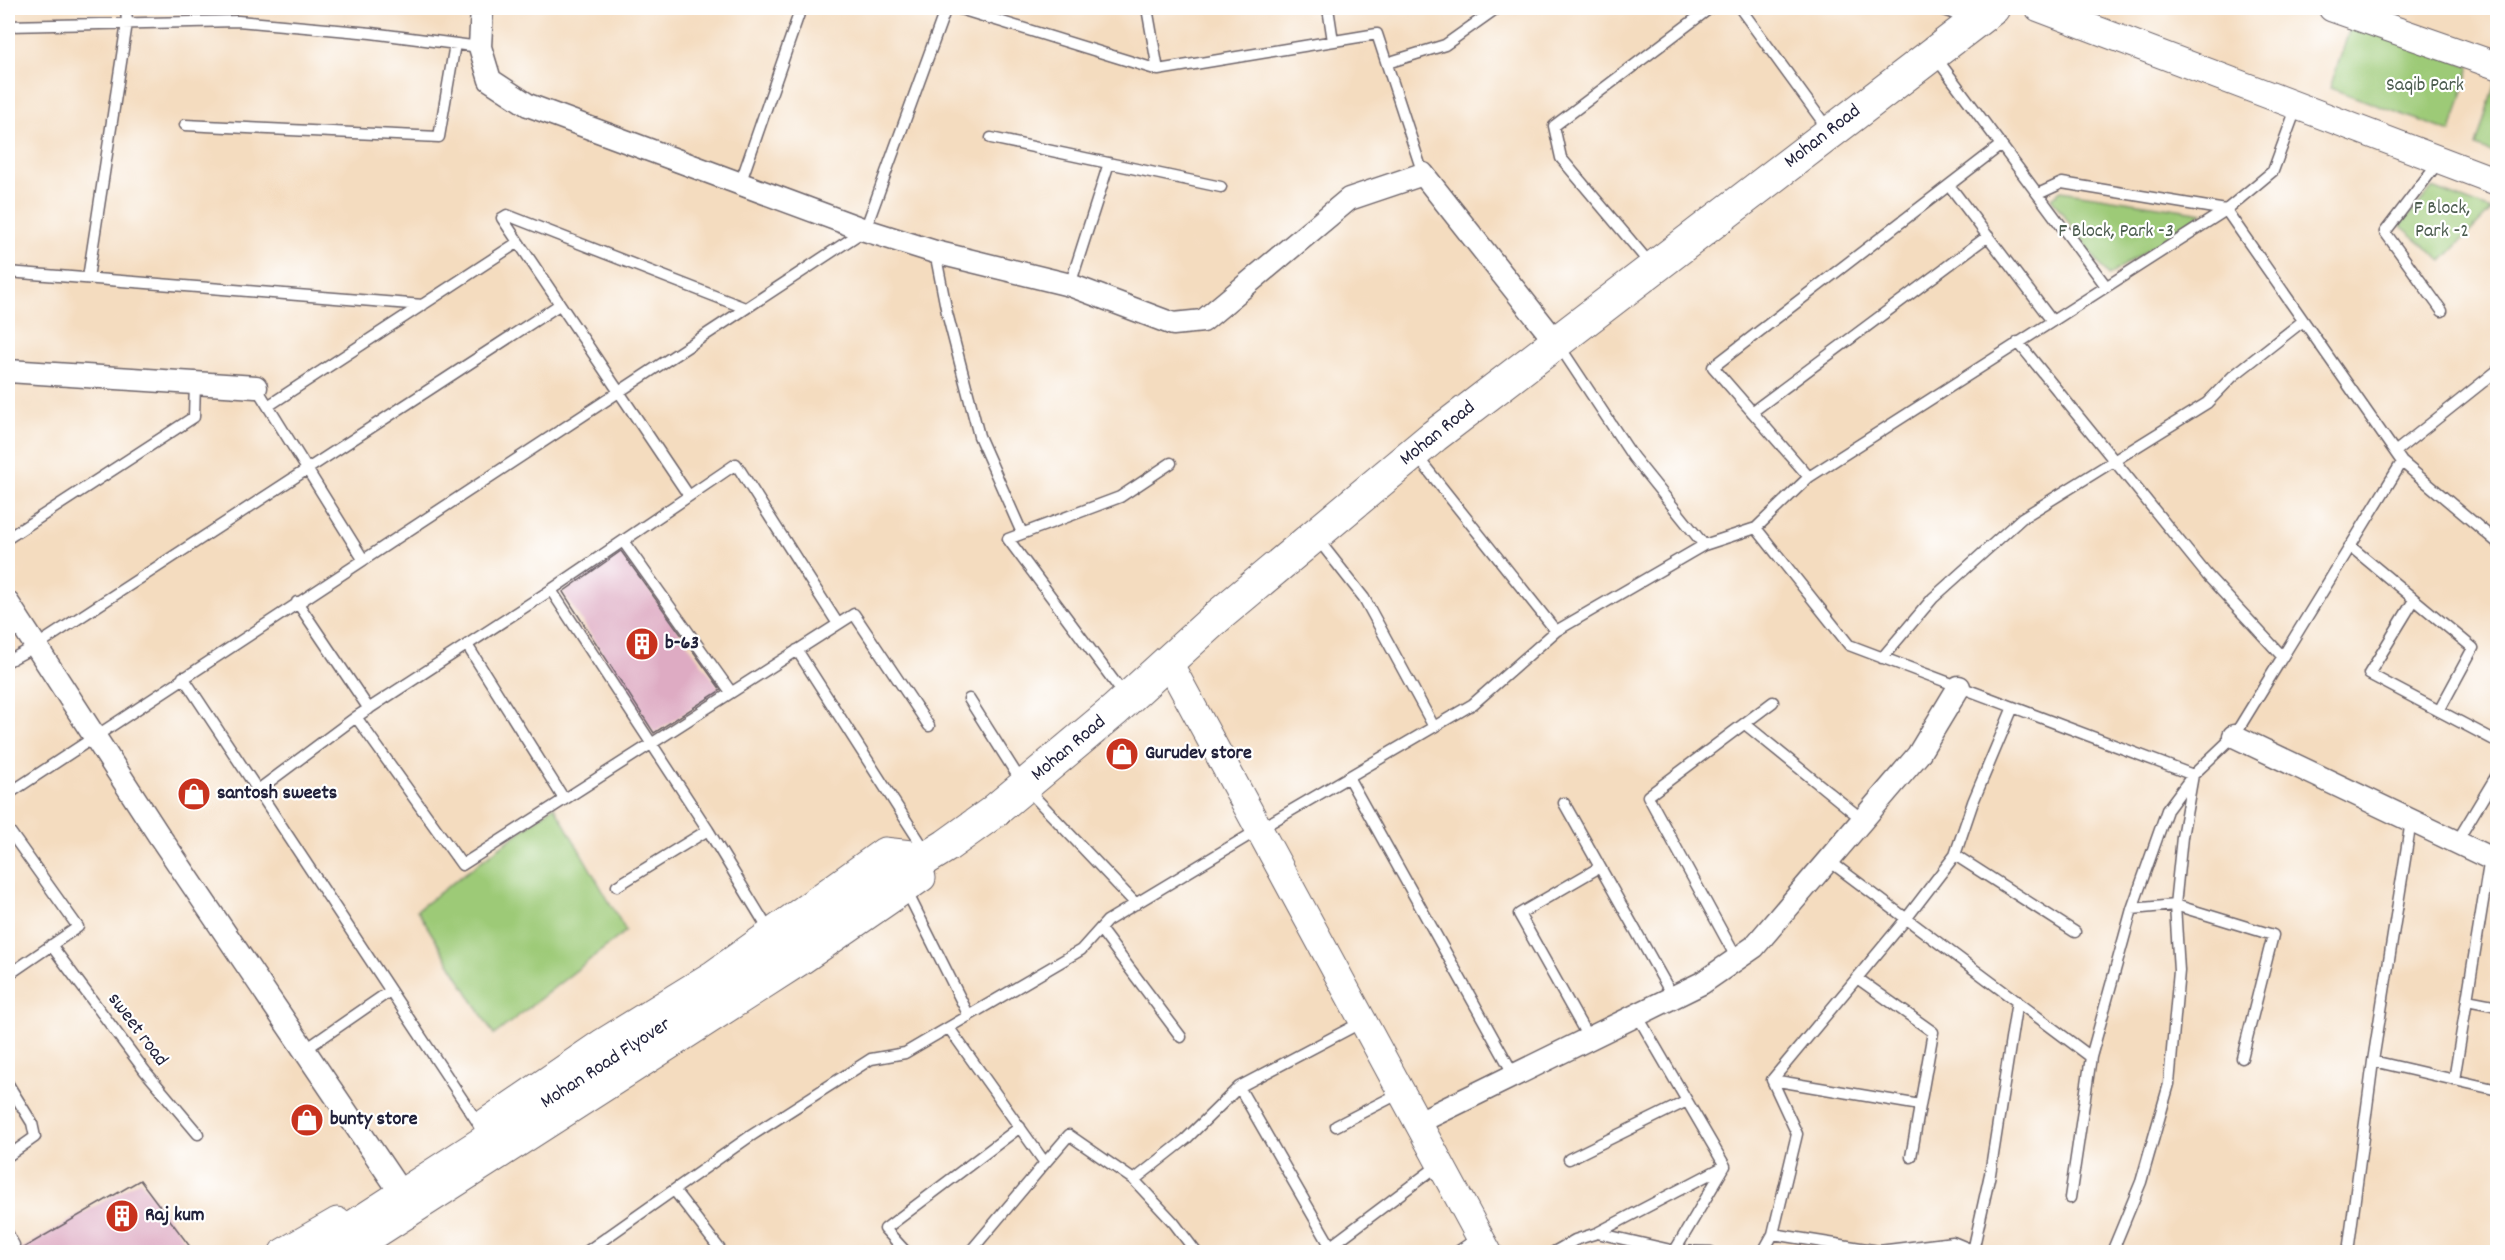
<svg xmlns="http://www.w3.org/2000/svg" width="2505" height="1260" font-family="Dekko,sans-serif">
  <style>
    .green { fill: #9dca77; stroke: #607659; stroke-width: 1.5 }
    .building { fill: #deabc3 }
    .lines { fill: none; stroke-linecap: round; stroke-linejoin: round }
    .service-casing { stroke: #6c6369; stroke-width: 13 }
    .minor-casing { stroke: #6c6369; stroke-width: 25 }
    .tertiary-casing { stroke: #6c6369; stroke-width: 29 }
    .primary-casing { stroke: #6c6369; stroke-width: 35 }
    .service { stroke: #fff; stroke-width: 10 }
    .minor { stroke: #fff; stroke-width: 22 }
    .tertiary { stroke: #fff; stroke-width: 27 }
    .primary { stroke: #fff; stroke-width: 33 }
    .labels { text-anchor: middle; dominant-baseline: central; stroke-width: 4.5; stroke-linejoin: round; paint-order: stroke }
    .park-label { font-size: 20px; fill: #4d5d50; stroke: #fff }
    .street-label { font-size: 20px; fill: #22223b; stroke: #fff }
    .poi-label { font-size: 20px; font-weight: bold; fill: #22223b; stroke: #fff; text-anchor: start }
  </style>
  <rect width="100%" height="100%" fill="#fff"/>
  <filter id="ink" filterUnits="userSpaceOnUse"><feTurbulence type="fractalNoise" baseFrequency=".0167" numOctaves="2"/><feDisplacementMap in="SourceGraphic" scale="12" xChannelSelector="R" yChannelSelector="G"/><feConvolveMatrix kernelMatrix="1 2 1 2 8 2 1 2 1" color-interpolation-filters="sRGB"/></filter>
  <filter id="wash" filterUnits="userSpaceOnUse"><feTurbulence type="fractalNoise" baseFrequency=".008" numOctaves="4" result="noise"/><feDisplacementMap in="SourceGraphic" scale="24" xChannelSelector="R" yChannelSelector="G"/><feGaussianBlur stdDeviation="1.35" result="paint"/><feColorMatrix in="noise" values="0 0 0 0 0 0 0 0 0 0 0 0 0 0 0 0 0 1.4 0 .05"/><feComposite in="paint" operator="in"/></filter>
  <g filter="url(#wash)">
    <rect width="100%" height="100%" fill="#f4dcbf"/>
    <path class="green" d="M2351 25 2470 66 2451 132 2330 88Z
      M2496 78H2498L2497 154 2476 146Z
      M2433 188 2491 210 2442 261 2400 225Z
      M2061 191 2203 213 2108 276 2051 198Z
      M554 806 626 931 494 1035 417 910Z"/>
    <g id="blocks">
      <path class="building" d="M621 551 721 690 654 733 563 592Z
        M140 1180 194 1252H13L18 1251Z"/>
    </g>
  </g>
  <g filter="url(#ink)">
    <use href="#blocks" fill-opacity="0" stroke="#6c6369" stroke-width="1.5"/>
    <g class="lines">
      <g class="service-casing">
        <path id="service" d="M957 8 1158 70 1377 34 1423 174
          M1147 8 1158 70
          M1328 8 1333 41
          M1740 8 1828 129
          M1938 8 1955 14 1965 27
          M8 26 238 21 371 33 480 47
          M1934 55 2106 286
          M1387 63 1445 45 1497 8
          M185 125 439 137 455 44
          M991 138 1221 187
          M2440 160 2385 232 2442 311
          M740 184 801 8
          M1949 185 2052 321
          M2038 194 2062 183 2226 210 2402 462 2498 543
          M935 252 947 313 979 436 1022 533
          M1651 265 1561 158 1554 126 1710 8
          M8 272 423 305
          M88 278 127 23 126 8
          M1070 285 1109 163
          M2018 342 2207 575 2282 656
          M1558 344 1633 457 1704 545
          M256 387 363 559
          M268 406 517 243
          M1752 412 1988 236
          M2395 452 2498 370
          M1416 455 1556 631
          M1809 477 1713 367 2001 145
          M689 496 502 218 507 215 745 308
          M1756 528 1849 645 2193 775 2182 837 2175 905 2179 971 2169 1084 2141 1182 2112 1252
          M1316 537 1364 598 1434 727
          M8 538 194 417 195 383
          M623 541 731 692
          M2350 546 2473 648 2439 711
          M551 590 708 830 770 932
          M2414 600 2369 674 2498 742
          M297 602 369 709
          M467 645 564 799
          M797 650 927 853
          M1882 658 1933 598 2022 518 2207 403 2233 376 2303 321
          M8 661 36 646 559 305
          M183 677 480 1126
          M1125 696 1008 539 1120 497 1171 463
          M969 699 1024 786 1136 904
          M356 717 462 865 854 614 929 726
          M1745 724 1863 820
          M1348 777 1514 1075
          M258 790 356 717 551 590 736 464 838 624
          M8 794 865 230 946 8
          M1564 803 1673 997
          M8 829 78 927 8 975
          M2456 843 2498 773
          M1955 855 1973 802 2013 707
          M1828 860 2091 1057
          M617 886 708 830
          M906 890 969 1016
          M2132 909 2175 905 2273 935 2242 1058
          M1100 929 1181 1037
          M51 945 145 1071 198 1134
          M1737 959 1648 796 1773 702
          M1857 978 1933 1032 1911 1157
          M2467 1000 2498 1006
          M1637 1015 1725 1166
          M949 1028 1045 1163 1069 1135 1134 1180 1174 1223 1196 1252
          M1589 1039 1519 914 1600 867
          M306 1049 390 991
          M2373 1061 2498 1090
          M1772 1080 1906 919 1955 855 2075 932
          M1772 1080 1797 1134 1773 1234 1879 1251 1953 1242 1977 1252
          M1772 1080 1920 1105
          M2454 1080 2490 858
          M8 1084 32 1123 35 1137 8 1156
          M1239 1087 1331 1247
          M1336 1126 1400 1093
          M1569 1159 1687 1101
          M1134 1180 1186 1139 1239 1087 1362 1022
          M674 1190 722 1252
          M2070 1198 2091 1057 2132 909 2167 810 2193 775 2234 736 2402 462
          M1597 1233 1675 1251 1711 1252
          M8 1234 14 1245
          M1973 1251 1990 1174 2017 1001
          M586 1252 749 1137 871 1059 905 1053 1081 950 1107 921 1258 830 1473 704 1556 631 1704 545 1756 528 1809 477 2226 210 2273 171 2297 106
          M906 1252 885 1229 1020 1127
          M970 1252 1045 1163
          M1323 1252 1440 1164
          M1457 1252 1479 1237
          M1554 1252 1575 1240 1597 1233 1725 1166
          M1674 1252 1725 1166
          M1763 1252 1773 1234
          M2348 1252 2373 1061 2411 821"/>
      </g>
      <g class="minor-casing">
        <path id="minor" d="M482 8 480 47 490 80 528 105 865 230 935 252 1070 285 1173 324 1203 321 1349 199 1423 174 1556 342
          M8 371 256 387
          M8 603 158 834 395 1184
          M2234 736 2498 862
          M1417 1123 1702 983 1754 947 1918 755 1959 687"/>
      </g>
      <g class="tertiary-casing">
        <path id="tertiary" d="M2039 8 2498 182
          M2332 8 2498 66
          M1168 661 1488 1252
          M486 1122 603 1042 713 974 884 851 929 856
          M283 1252 337 1221
          M349 1252 803 960 922 878"/>
      </g>
      <g class="primary-casing">
        <path id="primary" d="M315 1252 847 907 946 846 992 813 1115 710 1217 617 1434 436 1993 8"/>
      </g>
      <use href="#service" class="service"/>
      <use href="#minor" class="minor"/>
      <use href="#tertiary" class="tertiary"/>
      <use href="#primary" class="primary"/>
    </g>
  </g>
  <defs>
    <g id="building-disc" transform="scale(1.725)"><circle r="9.5" fill="#c8321e" stroke="#fff"/><path d="M-4-6H4V6H1V3H-1V6H-4ZM-2.5-4.3h1.7v1.8h-1.7ZM.8-4.3h1.7v1.8H.8ZM-2.5-1h1.7V.8h-1.7ZM.8-1h1.7V.8H.8Z" fill="#fff"/></g>
    <g id="shop-disc" transform="scale(1.725)"><circle r="9.5" fill="#c8321e" stroke="#fff"/><path d="M-5-2.5h2.3a2.7 3.5 0 0 1 5.4 0H5L5.5 6h-11ZM-1.5-2.5h3a1.5 2.3 0 0 0-3 0Z" fill="#fff"/></g>
  </defs>
  <g fill-rule="evenodd">
    <use href="#building-disc" x="642" y="644"/>
    <use href="#shop-disc" x="1122" y="754"/>
    <use href="#shop-disc" x="194" y="794"/>
    <use href="#shop-disc" x="307" y="1120"/>
    <use href="#building-disc" x="122" y="1216"/>
  </g>
  <g class="labels">
    <g class="park-label">
      <text x="2425" y="86">Saqib Park</text>
      <text x="2442" y="209">F Block,<tspan x="2442" dy="23">Park -2</tspan></text>
      <text x="2116" y="232">F Block, Park -3</text>
    </g>
    <g class="street-label">
      <text transform="translate(1823 137) rotate(-38)">Mohan Road</text>
      <text transform="translate(1438 434) rotate(-39)">Mohan Road</text>
      <text transform="translate(1069 749) rotate(-40)">Mohan Road</text>
      <text transform="translate(137 1030) rotate(53)">sweet road</text>
      <text transform="translate(606 1064) rotate(-33)">Mohan Road Flyover</text>
    </g>
    <g class="poi-label">
      <text x="665" y="644">b-63</text>
      <text x="1145" y="754">Gurudev store</text>
      <text x="217" y="794">santosh sweets</text>
      <text x="330" y="1120">bunty store</text>
      <text x="145" y="1216">Raj kum</text>
    </g>
  </g>
  <rect width="2505" height="1260" fill="none" stroke="#fff" stroke-width="30"/>
</svg>
